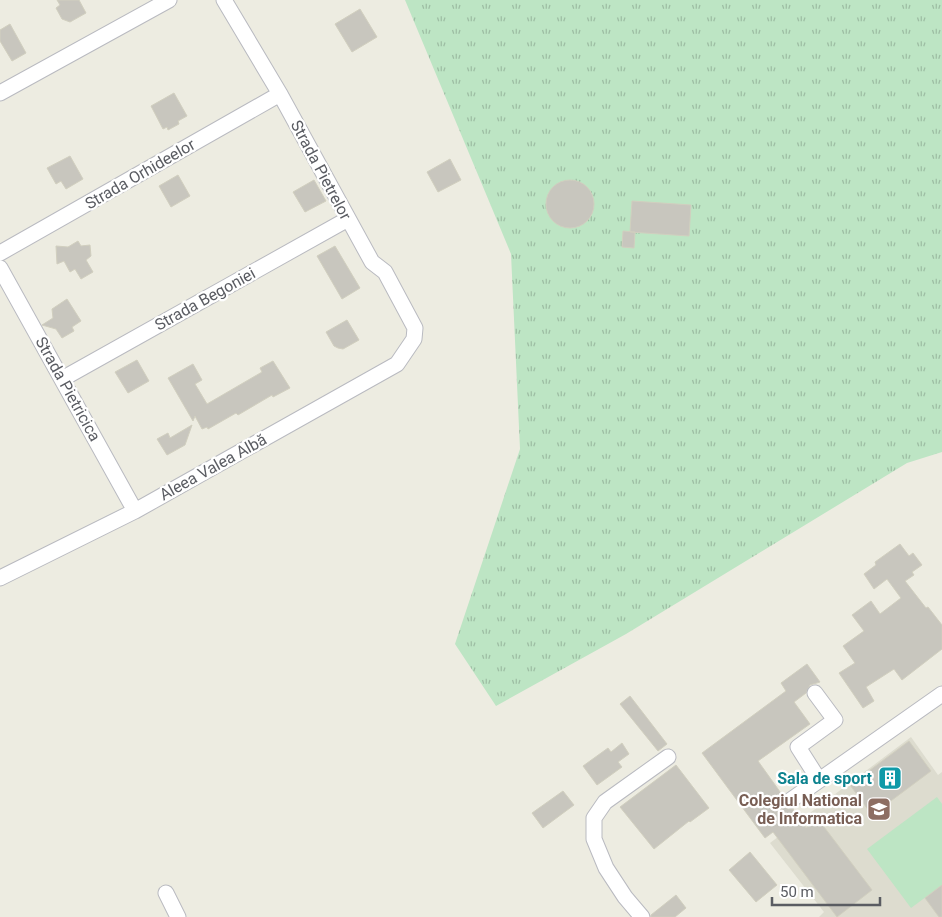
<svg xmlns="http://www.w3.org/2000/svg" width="942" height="917" font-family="Roboto,sans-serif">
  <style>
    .education { fill: #dddccf }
    .grass { fill: url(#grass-tufts) }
    .green { fill: #bde5c4 }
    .building { fill: #c8c6be; stroke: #d1cfbf }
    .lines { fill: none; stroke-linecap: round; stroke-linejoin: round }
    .street-casing { stroke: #b9bac0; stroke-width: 17 }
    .street { stroke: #fff; stroke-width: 15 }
    .labels { text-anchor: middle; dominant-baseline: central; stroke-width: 4.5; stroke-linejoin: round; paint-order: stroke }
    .street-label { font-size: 16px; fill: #5a5c62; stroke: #fff }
    .culture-label { font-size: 16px; font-weight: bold; fill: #0d838f; stroke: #fff; text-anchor: end }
    .education-label { font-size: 16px; font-weight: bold; fill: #785e54; stroke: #fff; text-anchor: end }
  </style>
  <defs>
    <pattern id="grass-tufts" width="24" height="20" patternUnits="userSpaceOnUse" patternTransform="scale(1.25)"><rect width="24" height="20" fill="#bde5c4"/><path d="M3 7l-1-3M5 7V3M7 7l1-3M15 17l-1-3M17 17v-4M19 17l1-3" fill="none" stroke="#9dbda3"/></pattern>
  </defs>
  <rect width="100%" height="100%" fill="#edece1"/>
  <path class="education" d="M911 737 938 775 942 772V917H819L824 912 770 843Z"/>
  <path class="grass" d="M405 0H942V452L907 463 626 634 496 706 455 644 520 449 511 254Z"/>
  <path class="green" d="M937 797 942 804V885L911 908 867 849Z"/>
  <path class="building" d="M57 0H79L86 13 70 22 62 19 56 8 60 5Z
    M360 9 377 37 352 52 335 24Z
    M10 24 26 53 12 61 0 41V30Z
    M174 93 187 116 178 121 179 124 168 130 167 127 163 129 151 106Z
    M70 156 83 179 66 189 61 181 56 184 47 168Z
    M450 159 461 180 438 192 427 172Z
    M178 175 190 196 171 207 159 186Z
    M314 180 326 201 305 212 293 192Z
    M546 204a24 24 0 1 1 48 0a24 24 0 1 1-48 0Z
    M632 201 691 205 689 236 630 232Z
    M623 231 635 232 634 248 622 247Z
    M78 241 81 246 90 245 91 256 86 260 93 272 81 279 75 269 70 272 64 261 57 264 56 246 68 247Z
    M335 246 360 288 342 299 317 256Z
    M67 299 81 321 72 327 74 331 62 338 56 329 42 325 53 318 52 309Z
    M347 320 359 340 343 349 338 348 334 346 326 332Z
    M137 360 149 381 128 393 115 372Z
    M273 361 290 388 273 397 272 395 238 415 236 413 208 429 207 427 202 429 195 416 193 421 168 378 193 364 202 380 195 384 207 404 262 372 260 368Z
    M192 425 185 445 167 455 157 439 168 433 170 438Z
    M900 544 909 556 913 553 922 565 912 572 914 575 905 581 926 608 928 607 942 625V649L902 680 894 669 866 687 874 701 863 708 839 673 855 663 843 646 864 631 852 615 871 601 880 614 901 598 887 579 874 589 864 574 876 565 875 562Z
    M807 664 820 682 810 685 806 693 794 702 810 724 758 761 783 796 782 801 784 806 788 809H793L806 828 818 819 872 890 837 917 773 832 765 838 702 753 786 691 781 683Z
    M630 696 667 744 658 751 620 704Z
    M909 741 931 771 872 815 850 785Z
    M622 743 629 754 618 762 622 767 597 785 583 766 608 748 611 752Z
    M676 765 709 808 690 822 689 821 654 849 620 807Z
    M563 791 574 805 543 828 532 813Z
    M750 852 777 885 756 902 729 870Z
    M942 885V917H939L925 898Z
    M676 895 686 908 675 917H651V915Z"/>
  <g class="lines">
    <g class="street-casing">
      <path id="street" d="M0 93 169 0
        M0 253 280 94
        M0 268 135 511
        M62 379 348 219
        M0 578 135 511 397 364 414 339 415 328 385 272 372 262 280 94 224 0
        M815 693 835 720 798 747 819 780
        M791 800 942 694
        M166 893 178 917
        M642 917 625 897 606 868 594 839V818L605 802 668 757"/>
    </g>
    <use href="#street" class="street"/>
  </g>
  <defs>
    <g id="building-square" transform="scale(1.25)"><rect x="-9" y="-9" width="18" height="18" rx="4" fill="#0f9aa8" stroke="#fff"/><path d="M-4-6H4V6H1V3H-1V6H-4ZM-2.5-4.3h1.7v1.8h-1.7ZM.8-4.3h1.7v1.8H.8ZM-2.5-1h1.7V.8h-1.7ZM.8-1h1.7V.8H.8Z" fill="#fff"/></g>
    <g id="university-square" transform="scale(1.25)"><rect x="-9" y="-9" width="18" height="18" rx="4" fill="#8d6e63" stroke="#fff"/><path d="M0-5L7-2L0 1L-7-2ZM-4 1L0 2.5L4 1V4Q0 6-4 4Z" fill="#fff"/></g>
  </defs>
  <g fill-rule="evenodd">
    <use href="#building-square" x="890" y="778"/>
    <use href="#university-square" x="879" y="809"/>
  </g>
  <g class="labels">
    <g class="street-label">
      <text transform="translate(321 170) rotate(62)">Strada Pietrelor</text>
      <text transform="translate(140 174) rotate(-30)">Strada Orhideelor</text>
      <text transform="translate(205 299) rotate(-29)">Strada Begoniei</text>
      <text transform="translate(68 389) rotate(61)">Strada Pietricica</text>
      <text transform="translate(213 467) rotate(-29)">Aleea Valea Albă</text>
    </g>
    <g class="culture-label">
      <text x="872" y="778">Sala de sport</text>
    </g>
    <g class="education-label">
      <text x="862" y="800">Colegiul National<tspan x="862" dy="18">de Informatica</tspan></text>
    </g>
  </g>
  <path d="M772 897v8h108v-8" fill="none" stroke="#5a5c62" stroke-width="2.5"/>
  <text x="780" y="897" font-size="15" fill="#5a5c62" stroke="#ffffff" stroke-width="4" paint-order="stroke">50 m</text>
</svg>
